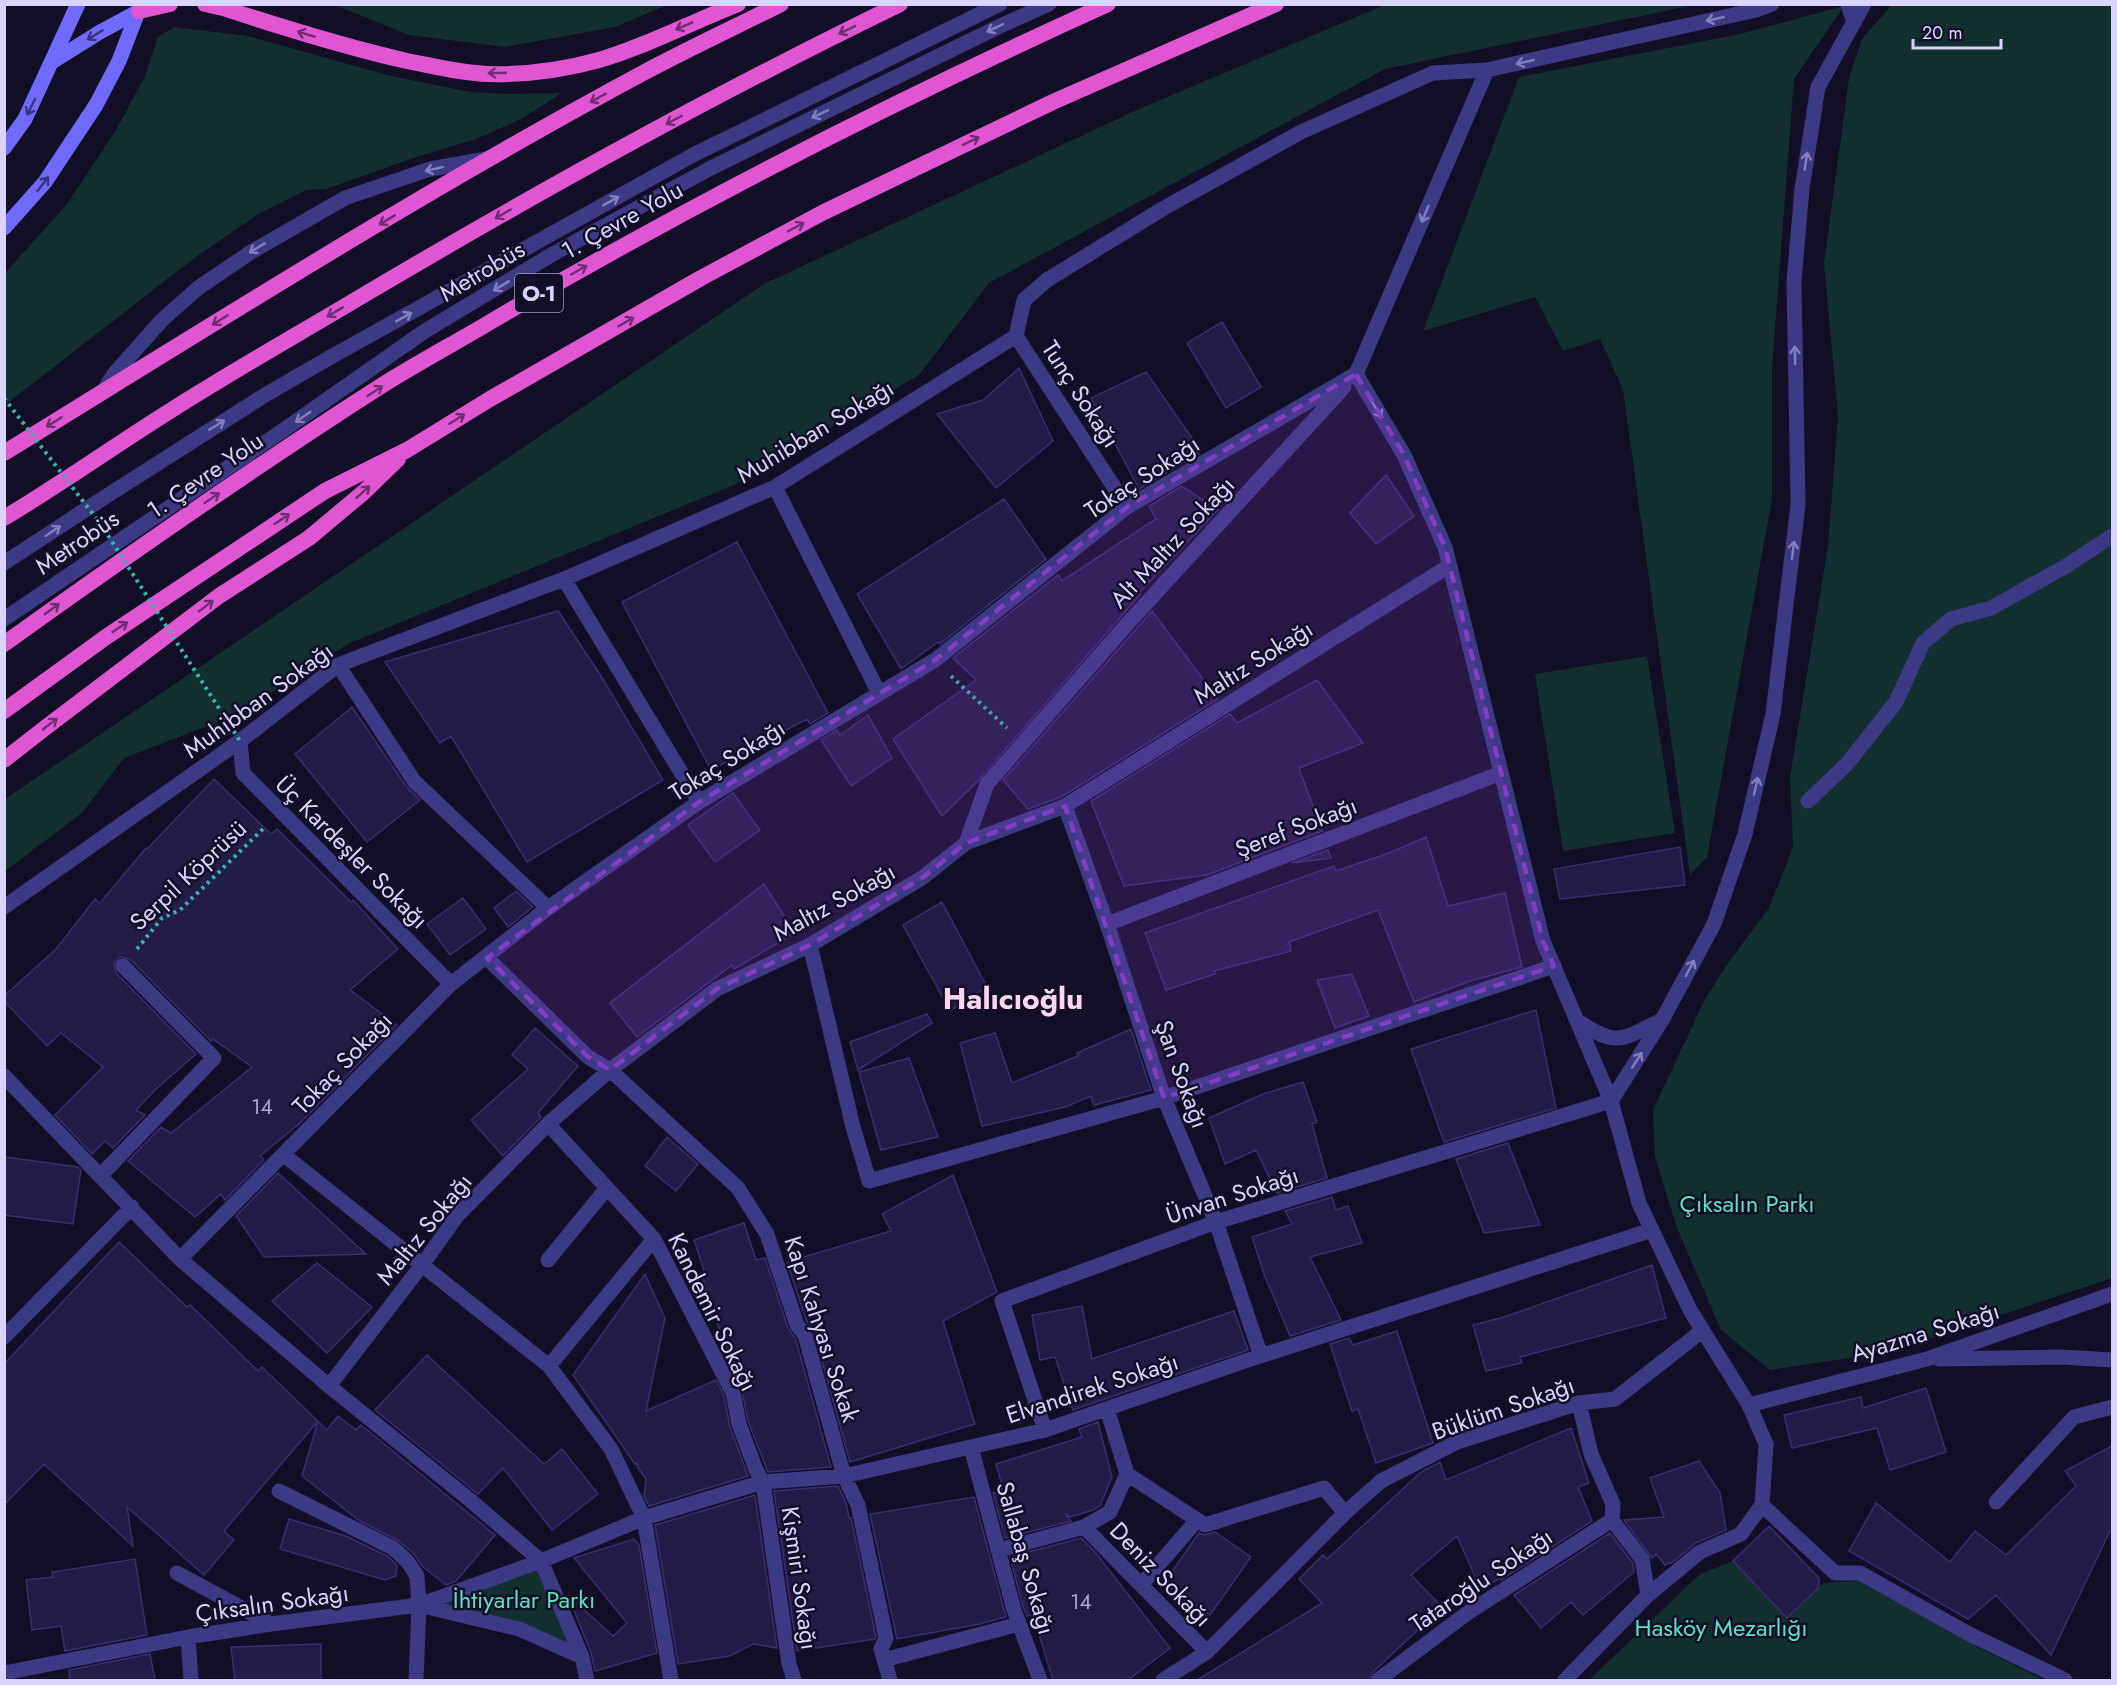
<svg xmlns="http://www.w3.org/2000/svg" width="2117" height="1685" font-family="Jost,sans-serif">
  <style>
    .green { fill: #12302f }
    .building { fill: #241b47; stroke: #3b2d73; stroke-width: 1.5 }
    .lines { fill: none; stroke-linecap: round; stroke-linejoin: round }
    .path { stroke: #2fb8b0; stroke-width: 4; stroke-dasharray: 3 4.5; stroke-linecap: butt }
    .service { stroke: #3d3a85; stroke-width: 15 }
    .minor { stroke: #3d3a85; stroke-width: 15 }
    .tertiary { stroke: #3d3a85; stroke-width: 15 }
    .secondary { stroke: #6f6bff; stroke-width: 15 }
    .trunk { stroke: #e055d1; stroke-width: 16 }
    .path-bridge { stroke: #2fb8b0; stroke-width: 4; stroke-dasharray: 3 4.5; stroke-linecap: butt }
    .oneway { stroke: #837fbc }
    .oneway2 { stroke: #6f2e73 }
    .oneway3 { stroke: #38347d }
    .marked { fill: #843dc5; fill-opacity: 0.2; stroke: #843dc5; stroke-width: 4.5; stroke-dasharray: 12 8; stroke-linejoin: round }
    .labels { text-anchor: middle; dominant-baseline: central; stroke-width: 5; stroke-linejoin: round; paint-order: stroke }
    .number-label { font-size: 21px; fill: #aca6d1 }
    .shield { fill: #130f26; stroke: #9e99be; stroke-width: 1.5 }
    .shield-label { font-size: 22px; font-weight: bold; fill: #d9d4ff }
    .street-label { font-size: 24px; fill: #d9d4ff; stroke: #130f26 }
    .park-label { font-size: 24px; fill: #5fe0c0; stroke: #130f26 }
    .district-label { font-size: 30px; font-weight: bold; fill: #ffd6f0; stroke: #130f26 }
  </style>
  <rect width="100%" height="100%" fill="#130f26"/>
  <path class="green" d="M1387 4 1694 5 1385 69 989 283 919 375 734 485 348 644 236 715 124 758 82 813 5 871V799L764 284 1139 109Z
    M335 5H667L615 27 505 47 409 35Z
    M1892 5H2112V1278L1889 1352 1770 1370 1721 1330 1677 1228 1655 1157 1653 1110 1705 999 1728 963 1769 908 1793 847 1790 777 1828 546 1838 416 1824 263 1849 78 1862 39Z
    M1844 6 1794 79 1772 369V499L1707 857 1690 875 1623 390 1600 339 1563 351 1535 297 1423 331 1519 77 1740 34Z
    M174 27 248 36 391 76 470 92 508 94 562 93 521 119 476 139 416 157 326 189 306 190 257 215 193 259 5 405V273L67 204 116 130 144 78 158 37Z
    M1647 656 1675 833 1563 851 1535 674Z
    M541 1561 582 1657 519 1629 419 1605Z
    M1733 1561 1787 1617 1824 1583 1859 1581 1975 1646 2044 1680H1589L1700 1574Z"/>
  <path class="building" d="M1222 322 1261 387 1226 408 1187 343Z
    M1019 368 1053 441 996 488 937 414 983 400Z
    M1146 372 1199 448V454L1139 489 1091 398Z
    M1386 475 1414 516 1376 544 1350 513Z
    M1182 486 1218 510 1139 593 1140 595 977 782 942 816 893 739 976 680 953 658 1058 575 1062 581 1156 519 1149 506Z
    M1004 499 1046 559 940 644 938 642 901 669 857 594Z
    M737 542 828 713 810 724 807 719 711 770 622 602Z
    M558 611 601 676 663 780 527 862 451 736 440 743 385 662Z
    M1152 611 1218 699 1061 797 1028 809 1003 780Z
    M1317 680 1363 743 1299 768 1322 831 1207 875 1124 886 1091 801 1230 714 1237 723Z
    M352 707 406 786 420 800 367 842 295 754Z
    M868 715 892 758 851 786 821 740 837 730 840 735Z
    M214 779 271 834 277 829 351 902 353 900 398 949 350 990 397 1025 299 1124 260 1156 264 1160 225 1200 221 1194 195 1217 128 1161 161 1127 171 1133 252 1067 213 1039 211 1041 130 959 120 957 114 964 116 973 196 1054 156 1089 136 1110 145 1115 113 1148 105 1141 92 1154 55 1115 103 1067 61 1033 47 1046 4 1001V996L56 949 95 899 100 903 146 848 147 849Z
    M733 793 760 830 715 862 688 825Z
    M1426 837 1448 906 1505 893 1522 967 1470 981 1414 1002 1378 910 1289 942 1291 951 1214 971 1215 974 1166 990 1145 933 1334 866 1336 871 1389 853Z
    M1680 847 1685 885 1560 899 1554 869Z
    M1328 850 1331 858 1292 863Z
    M764 884 795 933 734 969 732 965 637 1037 610 1003Z
    M516 891 533 907 508 927 494 908Z
    M463 898 486 929 450 955 427 924Z
    M942 902 987 987 950 1011 903 925Z
    M1352 974 1369 1016 1335 1028 1317 980Z
    M1536 1010 1556 1108 1444 1142 1411 1049Z
    M927 1014 932 1023 858 1070 850 1042Z
    M535 1028 578 1066 538 1113 541 1117 503 1156 471 1120 528 1069 512 1055Z
    M1131 1029 1151 1090 1094 1105 1091 1096 1065 1107 982 1126 960 1043 995 1033 1012 1083 1078 1056 1077 1053Z
    M909 1058 938 1137 881 1150 859 1072Z
    M1303 1082 1317 1122 1312 1124 1327 1178 1277 1193 1256 1150 1225 1164 1209 1118 1263 1094Z
    M667 1137 698 1164 676 1191 645 1166Z
    M1508 1143 1540 1225 1484 1233 1456 1159Z
    M4 1157 78 1167 81 1170 73 1224 4 1215Z
    M278 1173 366 1254 264 1257 236 1216Z
    M953 1175 997 1292 943 1321 975 1424 850 1462 814 1332 806 1320 787 1262 891 1231 882 1214Z
    M1332 1197 1336 1210 1348 1206 1362 1243 1310 1257 1341 1320 1290 1336 1264 1274 1252 1237 1292 1224 1285 1211Z
    M744 1223 756 1260 765 1258 788 1328 796 1340 831 1467 768 1472 748 1421 742 1391 733 1372 703 1278 706 1277 694 1240Z
    M119 1242 187 1307 190 1305 258 1371 262 1367 327 1430 338 1416 356 1430 361 1425 495 1535 456 1581 446 1585 422 1566 415 1555 399 1541 360 1521 302 1476 318 1421 224 1531 234 1540 204 1575 127 1507 133 1546 44 1464 4 1505V1364Z
    M317 1263 372 1307 327 1353 272 1301Z
    M1652 1265 1666 1318 1520 1357 1522 1363 1486 1371 1473 1325 1504 1317Z
    M645 1274 665 1318 646 1411 716 1380 724 1396 730 1427 748 1476 649 1506 644 1496 646 1479 638 1468 637 1463 635 1464 573 1375Z
    M1082 1306 1092 1359 1234 1311 1248 1350 1073 1410 1055 1357 1040 1360 1032 1315Z
    M1397 1331 1433 1443 1376 1463 1358 1409 1352 1411 1330 1344 1349 1338 1353 1345Z
    M427 1355 544 1464 562 1449 598 1494 552 1530 503 1468 478 1494 375 1410Z
    M1926 1388 1946 1452 1890 1470 1877 1428 1792 1448 1784 1415 1861 1397 1863 1408Z
    M1098 1422 1112 1477 1100 1506 1093 1510 1070 1517 1065 1513 1071 1521 1005 1538 993 1493 1004 1492 996 1464 1082 1437 1079 1429Z
    M1571 1428 1589 1483 1578 1487 1592 1521 1501 1580 1500 1578 1481 1590 1457 1536 1411 1575 1442 1607 1372 1673 1368 1680H1197L1322 1603 1299 1579 1323 1555 1327 1559 1421 1472 1440 1462 1446 1480Z
    M2112 1446V1530L2110 1531 2051 1655 1996 1595 1968 1619 1849 1551 1876 1503 1950 1562 1975 1531 2006 1555 2076 1486 2065 1471Z
    M1699 1461 1720 1493 1726 1530 1696 1543 1673 1562 1665 1565 1656 1554 1652 1558 1624 1520 1664 1517 1650 1478Z
    M838 1486 846 1503 849 1518H851L876 1637 875 1639 797 1651 774 1491Z
    M755 1495 777 1648 753 1644 730 1656 678 1664 655 1525Z
    M974 1497 1006 1617 980 1624 897 1639 870 1514Z
    M289 1519 346 1536 387 1556 397 1565 396 1576 385 1580 280 1549Z
    M1769 1526 1819 1578V1587L1787 1618 1733 1561Z
    M1215 1532 1251 1557 1210 1615 1164 1583 1199 1533 1204 1535Z
    M1610 1533 1633 1563 1634 1572 1583 1615 1571 1602 1541 1628 1514 1595Z
    M1081 1538 1095 1552 1170 1648 1128 1680H1053L1033 1615 1027 1616 1023 1607 1010 1557Z
    M634 1539 639 1545 657 1653 595 1671 591 1653 568 1595 613 1636 627 1623 574 1558Z
    M135 1559 147 1635 65 1651 61 1626 32 1630 26 1580 53 1577 52 1572Z
    M321 1644V1680H235L231 1647Z
    M150 1654 155 1680H70L69 1670Z"/>
  <g class="lines">
    <path class="path" d="M951 676 1007 728
      M137 949 162 918 180 910 265 827"/>
    <path class="service" d="M1016 336 1024 300 1047 280 1164 208 1301 132 1433 73 1487 70
      M103 392 114 374 162 320 198 288 251 252 345 198 430 169 486 159
      M4 563 105 497 265 395 329 358 693 155 1000 4
      M4 619 285 429 425 331 551 255 711 168 998 27 1049 4
      M1808 801 1847 764 1896 702 1923 643 1951 619 1991 608 2066 566 2112 536"/>
    <path class="minor" d="M775 487 879 693
      M564 579 699 802
      M338 665 414 781 548 908
      M240 741 243 773 451 984
      M1065 806 1107 924 1164 1098 1216 1222 1261 1356
      M966 843 987 784 1129 622 1344 387
      M4 907 240 741 338 665 564 579 775 487 1016 336 1127 507
      M1107 924 1501 773
      M810 945 853 1127 869 1181 1164 1098 1554 966
      M487 958 588 1057 610 1070 738 1188 767 1234 797 1325 805 1335 844 1476 858 1505 886 1638 881 1649 890 1680
      M4 1076 180 1259 329 1386 470 1500 541 1561 582 1657 587 1680
      M548 1124 654 1239 733 1393 739 1424 756 1470 763 1482 789 1664 794 1680
      M284 1155 549 1366 611 1449 644 1518 671 1680
      M100 1176 214 1058 123 966
      M180 1259 451 984 548 908 699 802 935 660 1127 507 1356 374
      M548 1260 607 1188
      M4 1337 132 1207
      M1939 1359 2062 1357 2112 1360
      M549 1366 654 1239
      M329 1386 422 1265 457 1216 548 1124 610 1070 717 989 810 945 922 878 966 843 1065 806 1449 566
      M1579 1403 1591 1454 1613 1504 1612 1520 1642 1559 1648 1595
      M1749 1405 1927 1359 2112 1294
      M1107 1409 1127 1474 1205 1525 1324 1488 1345 1513
      M1045 1430 1002 1301 1216 1222 1611 1101
      M971 1447 1014 1610 1040 1680
      M279 1491 393 1548 408 1562 417 1576 419 1605 416 1680
      M1996 1502 2074 1417 2112 1407
      M1762 1505 1835 1573H1860L1969 1634 2065 1680
      M1084 1527 1207 1652
      M999 1550 1084 1527 1110 1512 1127 1474
      M177 1573 271 1624
      M1141 1585 1197 1520
      M419 1605 519 1629 582 1657
      M188 1637 191 1680
      M884 1660 1019 1624
      M4 1673 188 1637 271 1624 419 1605 541 1561 644 1518 763 1482 844 1476 1045 1430 1251 1359 1652 1230
      M1163 1680 1207 1652 1345 1513 1381 1481 1457 1442 1579 1403 1615 1399 1702 1331
      M1378 1680 1466 1614 1612 1520"/>
    <path class="tertiary" d="M1848 4 1854 23
      M1576 1020C1618 1048 1620 1040 1662 1020
      M1611 1101 1662 1020 1714 924 1745 834 1773 714 1798 505 1794 281 1802 189 1818 87 1864 4
      M1565 1680 1648 1595 1700 1552 1741 1534 1762 1505 1766 1444 1749 1405 1690 1310 1639 1203 1611 1101 1543 941 1445 547 1404 455 1356 374 1487 70 1756 10 1772 4"/>
    <path class="secondary" d="M52 62 100 32 139 11
      M4 148 25 119 78 4
      M4 228 45 182 96 105 119 61 141 4"/>
    <path class="trunk" d="M205 4 223 8C284 28 345 47 407 61 433 66 460 73 487 74 524 75 563 70 599 60 647 46 692 22 738 4
      M139 11 170 4
      M4 453C215 323 425 190 643 73 688 49 735 27 781 4
      M4 518C61 484 114 446 170 411 231 372 295 336 357 299 534 194 714 94 900 4
      M4 644C128 555 253 468 381 386 419 362 459 341 497 318 695 202 900 98 1108 4
      M4 711 106 637 325 491 407 450 490 399 701 278 824 212 1055 101 1276 4
      M4 760 45 728 219 596 309 538 364 492 398 459"/>
    <path class="path-bridge" d="M4 398 102 526 240 741"/>
  </g>
  <defs><path id="oneway-shaft" d="M-6 0H5M1.5-3L5.5 0L1.5 3" fill="none" stroke-width="1.6" stroke-linecap="round" stroke-linejoin="round" transform="scale(1.5)"/></defs>
  <g class="oneway">
    <use href="#oneway-shaft" transform="translate(1715 19) rotate(167)"/>
    <use href="#oneway-shaft" transform="translate(995 28) rotate(155)"/>
    <use href="#oneway-shaft" transform="translate(1525 62) rotate(167)"/>
    <use href="#oneway-shaft" transform="translate(820 114) rotate(154)"/>
    <use href="#oneway-shaft" transform="translate(1806 161) rotate(-81)"/>
    <use href="#oneway-shaft" transform="translate(434 169) rotate(167)"/>
    <use href="#oneway-shaft" transform="translate(611 201) rotate(-29)"/>
    <use href="#oneway-shaft" transform="translate(1425 214) rotate(113)"/>
    <use href="#oneway-shaft" transform="translate(257 248) rotate(149)"/>
    <use href="#oneway-shaft" transform="translate(501 286) rotate(149)"/>
    <use href="#oneway-shaft" transform="translate(404 317) rotate(-29)"/>
    <use href="#oneway-shaft" transform="translate(1795 355) rotate(-91)"/>
    <use href="#oneway-shaft" transform="translate(1377 410) rotate(59)"/>
    <use href="#oneway-shaft" transform="translate(303 417) rotate(145)"/>
    <use href="#oneway-shaft" transform="translate(217 425) rotate(-32)"/>
    <use href="#oneway-shaft" transform="translate(53 531) rotate(-34)"/>
    <use href="#oneway-shaft" transform="translate(1793 550) rotate(-83)"/>
    <use href="#oneway-shaft" transform="translate(1756 786) rotate(-77)"/>
    <use href="#oneway-shaft" transform="translate(1690 968) rotate(-62)"/>
    <use href="#oneway-shaft" transform="translate(1637 1060) rotate(-58)"/>
  </g>
  <g class="oneway2">
    <use href="#oneway-shaft" transform="translate(684 26) rotate(156)"/>
    <use href="#oneway-shaft" transform="translate(847 30) rotate(154)"/>
    <use href="#oneway-shaft" transform="translate(306 34) rotate(-163)"/>
    <use href="#oneway-shaft" transform="translate(497 73) rotate(178)"/>
    <use href="#oneway-shaft" transform="translate(598 98) rotate(151)"/>
    <use href="#oneway-shaft" transform="translate(674 120) rotate(152)"/>
    <use href="#oneway-shaft" transform="translate(971 141) rotate(-26)"/>
    <use href="#oneway-shaft" transform="translate(503 214) rotate(150)"/>
    <use href="#oneway-shaft" transform="translate(387 220) rotate(149)"/>
    <use href="#oneway-shaft" transform="translate(796 227) rotate(-28)"/>
    <use href="#oneway-shaft" transform="translate(579 270) rotate(-30)"/>
    <use href="#oneway-shaft" transform="translate(335 312) rotate(149)"/>
    <use href="#oneway-shaft" transform="translate(220 320) rotate(148)"/>
    <use href="#oneway-shaft" transform="translate(626 322) rotate(-30)"/>
    <use href="#oneway-shaft" transform="translate(375 391) rotate(-33)"/>
    <use href="#oneway-shaft" transform="translate(457 419) rotate(-32)"/>
    <use href="#oneway-shaft" transform="translate(54 422) rotate(148)"/>
    <use href="#oneway-shaft" transform="translate(363 492) rotate(-42)"/>
    <use href="#oneway-shaft" transform="translate(212 498) rotate(-34)"/>
    <use href="#oneway-shaft" transform="translate(282 519) rotate(-33)"/>
    <use href="#oneway-shaft" transform="translate(206 606) rotate(-37)"/>
    <use href="#oneway-shaft" transform="translate(52 609) rotate(-36)"/>
    <use href="#oneway-shaft" transform="translate(120 627) rotate(-34)"/>
    <use href="#oneway-shaft" transform="translate(50 724) rotate(-38)"/>
  </g>
  <g class="oneway3">
    <use href="#oneway-shaft" transform="translate(95 35) rotate(148)"/>
    <use href="#oneway-shaft" transform="translate(31 107) rotate(116)"/>
    <use href="#oneway-shaft" transform="translate(43 184) rotate(-52)"/>
  </g>
  <path class="marked" d="M1356 374 1404 455 1445 547 1543 941 1554 966 1164 1098 1065 806 966 843 922 878 810 945 717 989 610 1070 588 1057 487 958 699 802 935 660 1127 507Z"/>
  <g class="labels">
    <g class="number-label">
      <text x="262" y="1107">14</text>
      <text x="1081" y="1602">14</text>
    </g>
    <rect class="shield" x="515" y="274" width="48" height="38" rx="4.5"/>
    <g class="shield-label">
      <text x="539" y="293">O-1</text>
    </g>
    <g class="street-label">
      <text transform="translate(622 220) rotate(-29)">1. Çevre Yolu</text>
      <text transform="translate(482 271) rotate(-31)">Metrobüs</text>
      <text transform="translate(1081 394) rotate(57)">Tunç Sokağı</text>
      <text transform="translate(815 431) rotate(-31)">Muhibban Sokağı</text>
      <text transform="translate(205 475) rotate(-34)">1. Çevre Yolu</text>
      <text transform="translate(1142 477) rotate(-33)">Tokaç Sokağı</text>
      <text transform="translate(77 542) rotate(-34)">Metrobüs</text>
      <text transform="translate(1172 542) rotate(-47)">Alt Maltız Sokağı</text>
      <text transform="translate(1253 662) rotate(-32)">Maltız Sokağı</text>
      <text transform="translate(258 700) rotate(-36)">Muhibban Sokağı</text>
      <text transform="translate(727 760) rotate(-32)">Tokaç Sokağı</text>
      <text transform="translate(1296 827) rotate(-21)">Şeref Sokağı</text>
      <text transform="translate(352 852) rotate(45)">Üç Kardeşler Sokağı</text>
      <text transform="translate(188 875) rotate(-43)">Serpil Köprüsü</text>
      <text transform="translate(834 902) rotate(-29)">Maltız Sokağı</text>
      <text transform="translate(342 1063) rotate(-46)">Tokaç Sokağı</text>
      <text transform="translate(1182 1074) rotate(70)">Şan Sokağı</text>
      <text transform="translate(1232 1195) rotate(-18)">Ünvan Sokağı</text>
      <text transform="translate(424 1229) rotate(-51)">Maltız Sokağı</text>
      <text transform="translate(713 1312) rotate(64)">Kandemir Sokağı</text>
      <text transform="translate(822 1329) rotate(72)">Kapı Kahyası Sokak</text>
      <text transform="translate(1925 1332) rotate(-17)">Ayazma Sokağı</text>
      <text transform="translate(1092 1388) rotate(-18)">Elvandirek Sokağı</text>
      <text transform="translate(1503 1408) rotate(-19)">Büklüm Sokağı</text>
      <text transform="translate(1026 1558) rotate(74)">Sallabaş Sokağı</text>
      <text transform="translate(1161 1574) rotate(46)">Deniz Sokağı</text>
      <text transform="translate(800 1578) rotate(82)">Kişmiri Sokağı</text>
      <text transform="translate(1481 1580) rotate(-34)">Tataroğlu Sokağı</text>
      <text transform="translate(272 1603) rotate(-8)">Çıksalın Sokağı</text>
    </g>
    <g class="park-label">
      <text x="1747" y="1203">Çıksalın Parkı</text>
      <text x="524" y="1599">İhtiyarlar Parkı</text>
      <text x="1721" y="1627">Hasköy Mezarlığı</text>
    </g>
    <g class="district-label">
      <text x="1013" y="998">Halıcıoğlu</text>
    </g>
  </g>
  <rect width="2117" height="1685" fill="none" stroke="#d9d4ff" stroke-width="12"/>
  <path d="M1913 39v9h88v-9" fill="none" stroke="#d9d4ff" stroke-width="3"/>
  <text x="1922" y="39" font-size="18" fill="#d9d4ff" stroke="#130f26" stroke-width="4.5" paint-order="stroke">20 m</text>
</svg>
